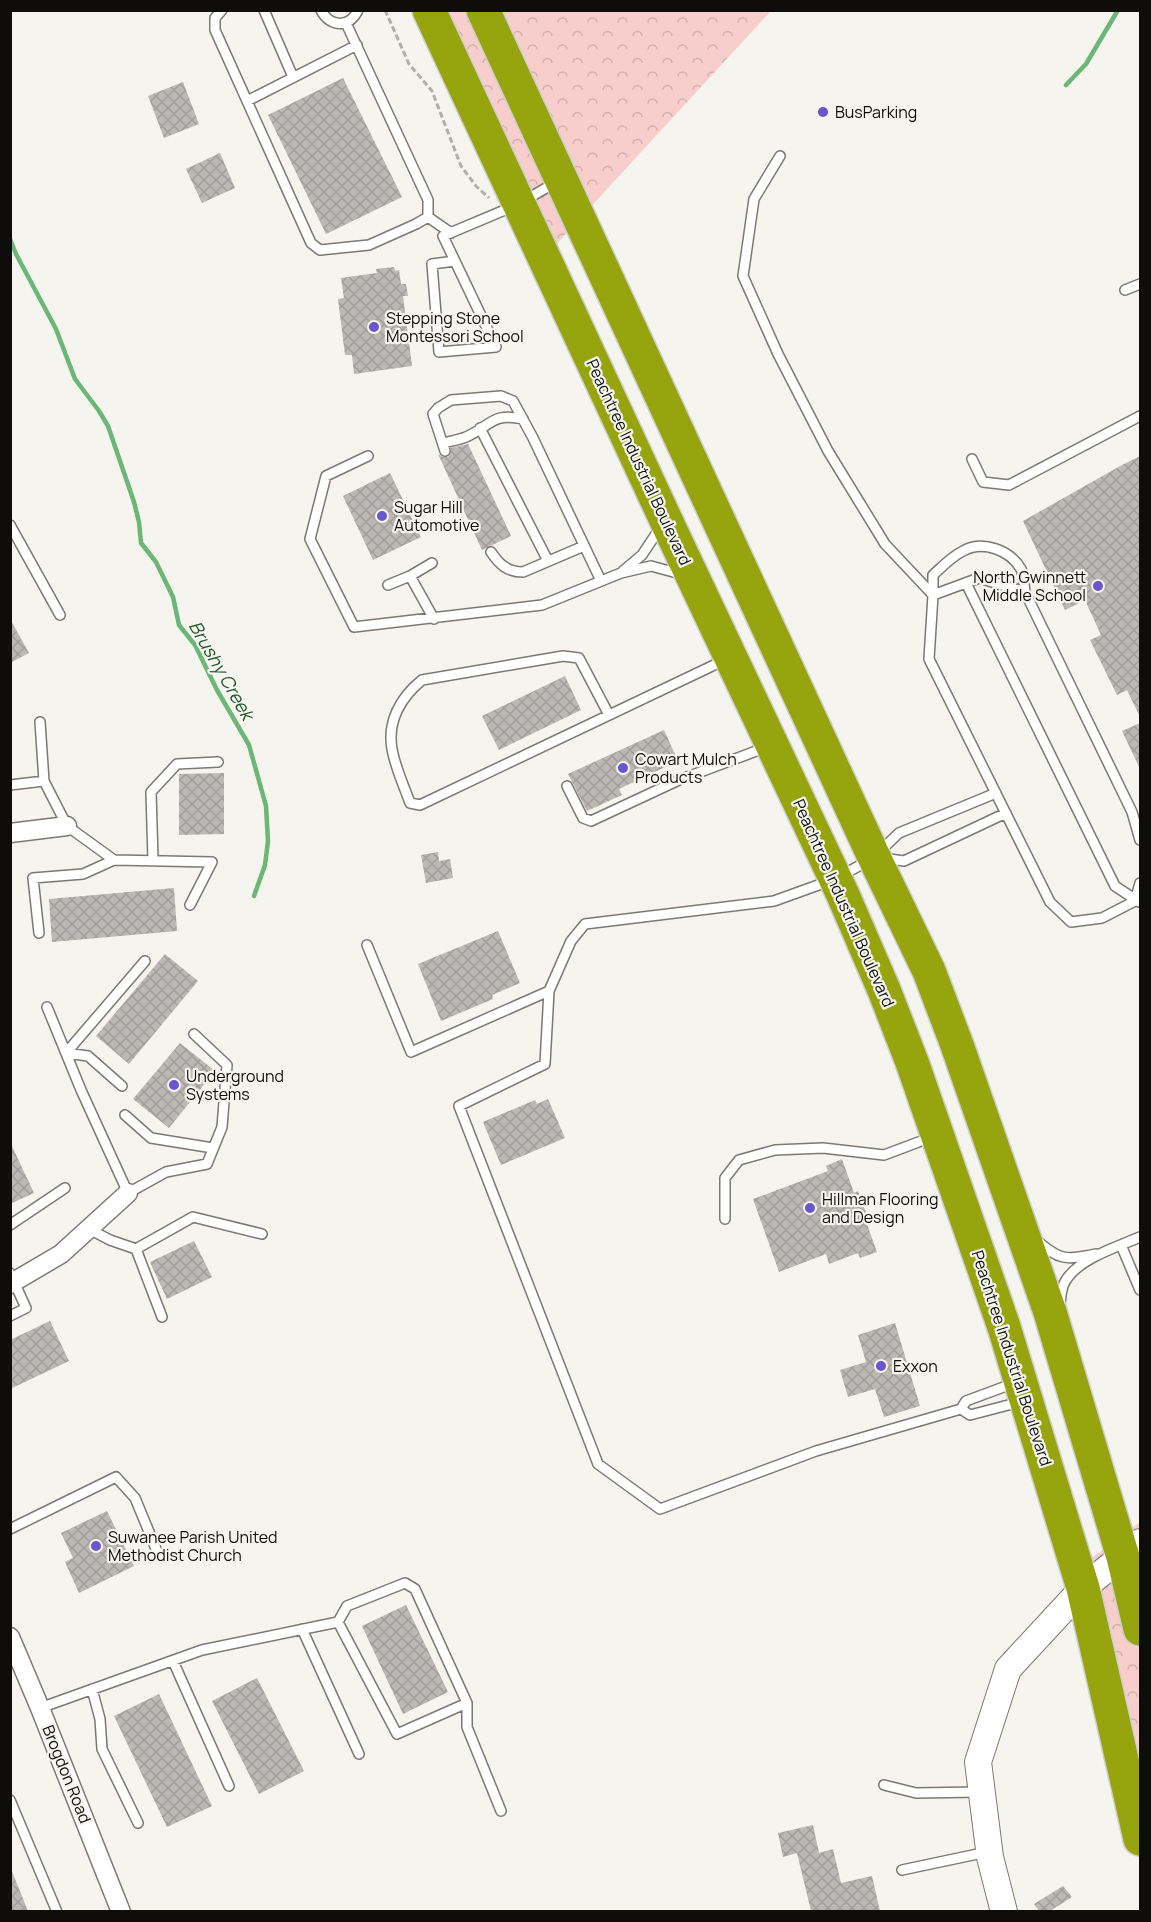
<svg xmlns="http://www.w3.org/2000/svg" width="1151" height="1922" font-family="Manrope,sans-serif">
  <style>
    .forest { fill: url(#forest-crowns) }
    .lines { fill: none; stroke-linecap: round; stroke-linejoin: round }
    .stream { stroke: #6bb876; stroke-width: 4.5 }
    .building { fill: url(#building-cross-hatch) }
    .lane-casing { stroke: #7b7975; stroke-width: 12 }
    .street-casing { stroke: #7b7975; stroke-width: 21 }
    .secondary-casing { stroke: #7b7975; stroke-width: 28 }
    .highway-casing { stroke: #cfcfce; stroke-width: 36 }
    .path { stroke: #b0afaa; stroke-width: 3; stroke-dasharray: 6 3; stroke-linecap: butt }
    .lane { stroke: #fff; stroke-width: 9 }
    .street { stroke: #fff; stroke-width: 18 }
    .secondary { stroke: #fff; stroke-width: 26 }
    .highway { stroke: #96a40d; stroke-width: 33 }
    .poi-dot { fill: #6856cf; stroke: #f6f4ef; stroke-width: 2 }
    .labels { text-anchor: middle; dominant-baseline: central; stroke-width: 4.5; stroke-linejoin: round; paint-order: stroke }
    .poi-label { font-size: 16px; fill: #0e0d0b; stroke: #f6f4ef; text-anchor: start }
    .street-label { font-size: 16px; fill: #0e0d0b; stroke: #f6f4ef }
    .water-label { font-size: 18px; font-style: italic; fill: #20552a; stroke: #f6f4ef }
  </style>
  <defs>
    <pattern id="forest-crowns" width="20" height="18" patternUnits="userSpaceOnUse" patternTransform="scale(1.5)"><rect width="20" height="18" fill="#f8cecd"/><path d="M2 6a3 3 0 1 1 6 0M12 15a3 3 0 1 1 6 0" fill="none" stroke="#d3b0af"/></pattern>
    <pattern id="building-cross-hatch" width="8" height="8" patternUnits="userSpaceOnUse" patternTransform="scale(1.5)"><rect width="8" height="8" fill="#bcb8b5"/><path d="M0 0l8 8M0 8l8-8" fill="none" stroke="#a09d9a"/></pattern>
  </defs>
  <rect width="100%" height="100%" fill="#f6f4ef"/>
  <path class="forest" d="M425 11H771L539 263Z
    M1140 1522V1850L1073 1572Z"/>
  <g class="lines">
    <path class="stream" d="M1066 85 1086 64 1118 10
      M10 239 16 254 56 329 75 379 99 411 108 426 134 502 139 522 141 543 156 562 173 597 179 625 195 645 217 690 249 745 266 806 268 841 265 865 254 896"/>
  </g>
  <path class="building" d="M343 78 402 197 326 234 268 115Z
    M183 82 199 124 164 138 148 96Z
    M220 153 235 188 202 203 186 169Z
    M394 267 395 271 399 270 401 284H406L408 296H403L412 366 354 374 352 355H345L338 299 344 298 341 278 377 273 376 269Z
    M468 444 511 536 482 550 438 454 443 457H448L451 453V448Z
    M1140 456V717L1127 690 1117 695 1090 640 1101 635 1085 600 1065 610 1023 521 1122 465Z
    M390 473 421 537 373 560 343 496Z
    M10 619 29 653 10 663Z
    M565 676 581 710 499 750 482 716Z
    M1140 723V769L1122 731Z
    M664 730 678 761 619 789 622 795 587 811 568 774Z
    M224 773V834L179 835V774Z
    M438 852 439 861 450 859 453 878 426 883 421 855Z
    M174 888 177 931 52 942 49 899Z
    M498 931 520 983 492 995 493 999 441 1021 418 964Z
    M165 954 198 981 129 1064 96 1036Z
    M180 1043 215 1071 169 1128 133 1099Z
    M548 1099 565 1138 501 1165 483 1122 535 1100 537 1104Z
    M10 1142 34 1193 10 1204Z
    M842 1159 854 1193 858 1191 868 1218 865 1219 877 1252 860 1258 858 1253 829 1264 826 1254 779 1272 753 1199 828 1171 826 1166Z
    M194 1241 212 1277 167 1299 150 1262Z
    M50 1321 69 1361 10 1389V1340Z
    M895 1323 920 1406 884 1417 875 1389 848 1397 840 1370 866 1362 858 1335Z
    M107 1511 134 1566 79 1593 65 1562 73 1558 61 1533Z
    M406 1605 448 1692 403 1714 362 1626Z
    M257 1678 304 1771 259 1794 212 1701Z
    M159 1694 212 1806 167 1827 114 1716Z
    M813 1825 819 1853 833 1849 841 1883 872 1876 880 1911H811L797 1853 783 1857 778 1833Z
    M10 1869H11L28 1911H10Z
    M1063 1886 1072 1897 1050 1911H1039L1034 1904Z"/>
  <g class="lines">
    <g class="lane-casing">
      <path id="lane" d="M222 10 215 18V30L311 243 320 250 369 245 416 224 428 217V200L346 23
        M264 10 293 77
        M321 10C330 28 350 28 358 10
        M247 101 357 45
        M780 156 754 199 743 276 778 354 828 451 885 544 933 595
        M428 217 451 233
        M455 261 432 264 439 352 496 347 443 236 519 204 556 182
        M1125 290 1140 284
        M480 428 548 561
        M443 443C450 441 459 440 466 437 491 426 492 412 523 419
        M445 451 433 414 438 408 451 400 501 396 513 401 533 438 601 581
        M368 456 326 476 310 539 354 627 542 605 621 573 651 566 677 573 682 576
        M972 459 983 482 1009 485 1140 416
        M10 525 60 615
        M491 552C499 564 507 572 523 572L584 546
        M623 571 642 555 658 531V527
        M410 576 434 619
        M966 583 1115 886 1139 902
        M388 585 410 576 432 563
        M933 595V575C943 566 951 557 963 551 983 540 1010 550 1021 569 1024 575 1024 585 1025 592
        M609 715 579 658 563 656 422 680C401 697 387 721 392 749 395 767 404 786 410 803L420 805 710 667 726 659
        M40 722 44 781 67 826 114 860 212 862 190 905
        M10 785 44 781
        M567 786 583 818 591 821 679 780 767 747
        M1140 840 1132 812 1025 592 979 578 933 595 929 659 1050 902 1071 922 1102 918 1135 901 1140 883
        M879 852 899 833 996 793
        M882 858 904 861 1006 813
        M153 860 151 792 177 764 218 762
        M39 933 33 878 83 874 114 860
        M367 945 411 1052 549 991 571 941 585 924 774 901 835 879 868 861
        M549 991 545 1064 459 1106 598 1464 660 1509 816 1451 961 1409
        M47 1007 81 1090 128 1193 166 1172 207 1164 222 1127 227 1065 194 1034
        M66 1053 145 961
        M66 1053 88 1056 122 1086
        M125 1115 151 1138 213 1148
        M725 1219V1178L739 1160 775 1150 823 1148 884 1155 932 1137
        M10 1225 65 1188
        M89 1229 110 1240 136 1249 162 1317
        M1035 1239C1060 1261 1065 1260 1096 1254
        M1121 1245 1140 1290
        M136 1249 193 1217 262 1234
        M10 1273 26 1308 10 1316
        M1060 1304C1061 1296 1061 1287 1066 1280 1080 1258 1117 1247 1140 1237
        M1009 1385 1023 1391 1016 1403 970 1415 961 1409 966 1401Z
        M10 1529 116 1477 135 1498 159 1556
        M302 1629 359 1754
        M173 1661 229 1786
        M92 1689 100 1719 102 1749 138 1823
        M467 1703V1727L501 1811
        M40 1708 202 1650 338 1622 347 1606 405 1583 415 1589 467 1703 397 1734 338 1622
        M884 1785 916 1793 979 1792
        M10 1800 57 1912
        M902 1870 987 1852"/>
    </g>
    <g class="street-casing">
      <path id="street" d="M10 833 67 826
        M10 1284 61 1254 128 1193
        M10 1637 40 1708 121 1912"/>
    </g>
    <g class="secondary-casing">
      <path id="secondary" d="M1004 1912 990 1857 978 1762 1008 1669 1083 1588 1140 1542"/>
    </g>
    <g class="highway-casing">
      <path id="highway" d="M429 10 671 531 843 895 884 990 912 1062 1004 1327 1083 1588 1140 1839
        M483 10 874 857 929 971 957 1045 1050 1312 1123 1557 1140 1629"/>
    </g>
    <path class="path" d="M385 10 409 64 432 91 461 166 476 186 489 198"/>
    <use href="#lane" class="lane"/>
    <use href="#street" class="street"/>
    <use href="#secondary" class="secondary"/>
    <use href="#highway" class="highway"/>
  </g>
  <g class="poi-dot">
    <circle cx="823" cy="112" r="6"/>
    <circle cx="374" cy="327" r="6"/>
    <circle cx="382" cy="516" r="6"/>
    <circle cx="1098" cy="586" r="6"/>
    <circle cx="623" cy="768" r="6"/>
    <circle cx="174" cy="1085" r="6"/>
    <circle cx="810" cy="1208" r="6"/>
    <circle cx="881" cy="1366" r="6"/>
    <circle cx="96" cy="1546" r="6"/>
  </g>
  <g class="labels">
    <g class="poi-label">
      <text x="835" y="112">BusParking</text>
      <text x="386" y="318">Stepping Stone<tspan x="386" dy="18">Montessori School</tspan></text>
      <text x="394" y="507">Sugar Hill<tspan x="394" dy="18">Automotive</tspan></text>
      <text x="1086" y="577" text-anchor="end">North Gwinnett<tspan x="1086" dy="18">Middle School</tspan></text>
      <text x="635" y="759">Cowart Mulch<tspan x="635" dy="18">Products</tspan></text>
      <text x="186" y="1076">Underground<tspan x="186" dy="18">Systems</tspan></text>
      <text x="822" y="1199">Hillman Flooring<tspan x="822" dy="18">and Design</tspan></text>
      <text x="893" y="1366">Exxon</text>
      <text x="108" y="1537">Suwanee Parish United<tspan x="108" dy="18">Methodist Church</tspan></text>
    </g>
    <g class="street-label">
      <text transform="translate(639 462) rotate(65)">Peachtree Industrial Boulevard</text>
      <text transform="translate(844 903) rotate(66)">Peachtree Industrial Boulevard</text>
      <text transform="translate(1012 1358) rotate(72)">Peachtree Industrial Boulevard</text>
      <text transform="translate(67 1774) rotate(68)">Brogdon Road</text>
    </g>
    <g class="water-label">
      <text transform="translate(222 670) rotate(60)">Brushy Creek</text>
    </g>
  </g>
  <rect width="1151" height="1922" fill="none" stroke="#0e0d0b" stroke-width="24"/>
</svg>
